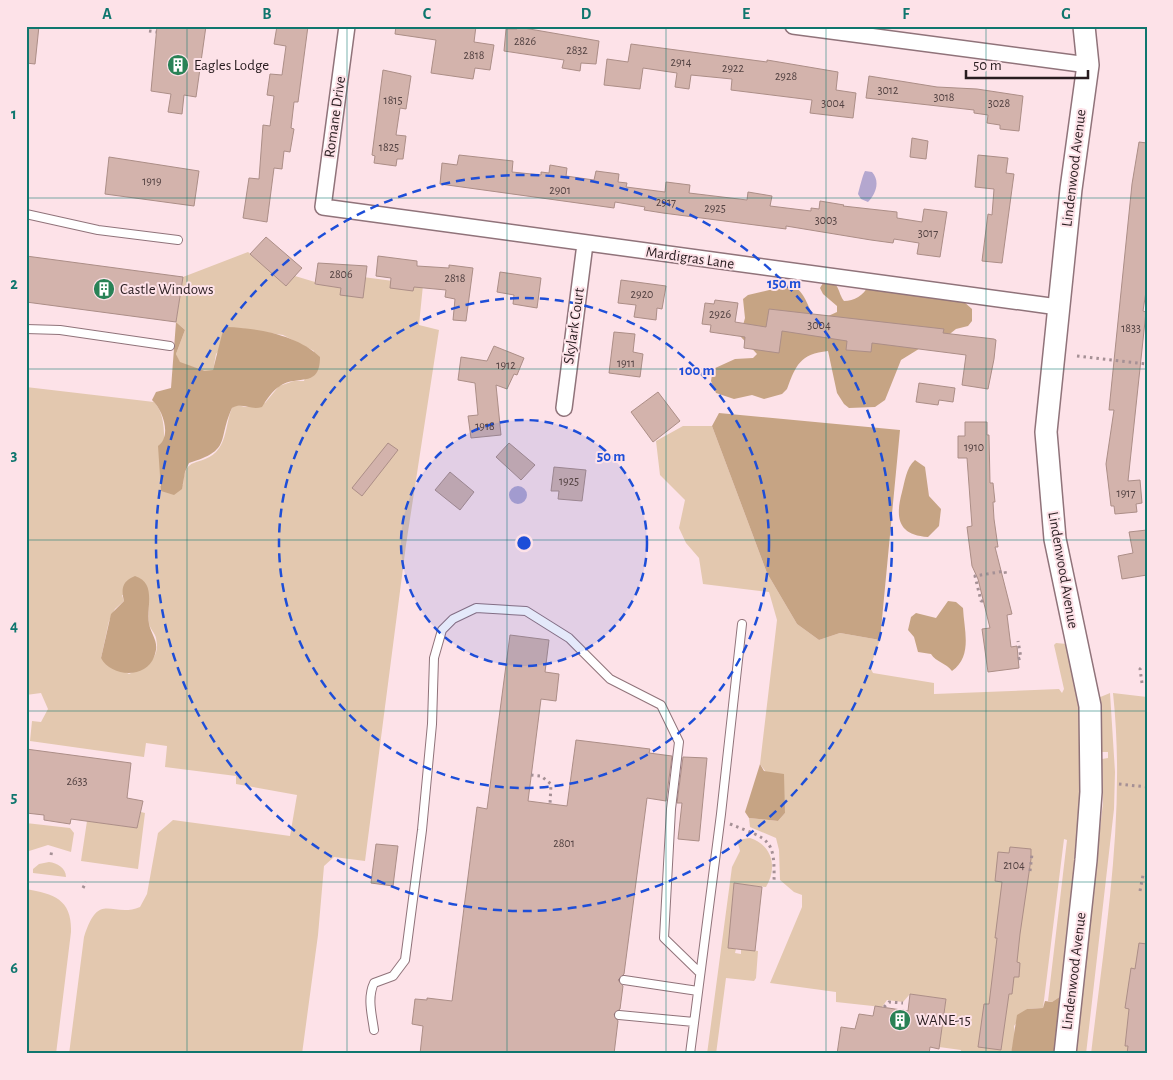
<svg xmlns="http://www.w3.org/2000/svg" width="1173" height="1080" font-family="'Alegreya Sans',sans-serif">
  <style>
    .green { fill: #e3c8af; fill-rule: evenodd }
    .forest { fill: #c6a484 }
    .water { fill: #b4a7cf }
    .building { fill: #d3b3ac; stroke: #ac8e87 }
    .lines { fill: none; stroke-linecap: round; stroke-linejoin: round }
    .lane-casing { stroke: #90737a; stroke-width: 10 }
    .street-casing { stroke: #90737a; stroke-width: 18 }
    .secondary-casing { stroke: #90737a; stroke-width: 24 }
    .path { stroke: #a59095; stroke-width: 3; stroke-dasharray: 2.5 4; stroke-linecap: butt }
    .lane { stroke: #fff; stroke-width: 8 }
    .street { stroke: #fff; stroke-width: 15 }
    .secondary { stroke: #fff; stroke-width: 21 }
    .grid { fill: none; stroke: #0f766e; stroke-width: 1; stroke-opacity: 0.55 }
    .ring { fill: none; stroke: #1d4ed8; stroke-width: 2.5; stroke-dasharray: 9 6 }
    .labels { text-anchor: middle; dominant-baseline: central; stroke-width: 4; stroke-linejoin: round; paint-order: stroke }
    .number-label { font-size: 12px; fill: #534242 }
    .poi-label { font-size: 15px; fill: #281c1f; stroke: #fde2e8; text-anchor: start }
    .street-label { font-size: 15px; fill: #281c1f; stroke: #fde2e8 }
    .centre { fill: #1d4ed8; stroke: #fde2e8; stroke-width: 2.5 }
    .ring-label { font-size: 15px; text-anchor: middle; font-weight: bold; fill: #1d4ed8; stroke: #fde2e8; stroke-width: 4; stroke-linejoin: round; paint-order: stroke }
    .neatline { fill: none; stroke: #0f766e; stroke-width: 2 }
    .grid-label { font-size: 16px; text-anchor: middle; font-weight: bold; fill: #0f766e }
  </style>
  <rect width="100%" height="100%" fill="#fde2e8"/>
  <path class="green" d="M248 252 286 284 295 276 315 282V285L363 277 423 285 419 325 439 330 406 545 365 861 334 857 324 866 318 935 302 1054H69L84 937C99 889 112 919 140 907L147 894 158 833 173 820 290 836 297 795 236 784V776L165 767 167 746 146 743 144 757 30 741 32 721 41 722 48 709 41 693 26 695V387L154 402C171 419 162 463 160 486L183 485C185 454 199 468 216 452 227 441 226 422 232 408L236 405 246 407 265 403 279 386 294 381H304L314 351 283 335 239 328 216 354 213 371H205L180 363 176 354 185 330 176 322 183 277ZM122 595 149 600C149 607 148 617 149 624 150 629 155 633 156 638 161 660 145 666 129 674L101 658 109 621 115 609 124 601Z
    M683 426H712L767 573 797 624 819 640 840 633 880 640 870 667 873 673 934 683V694L1059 689 1062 693 1064 689 1054 645 1056 643 1067 644 1079 711 1080 830 1061 996 1052 1002 1048 1001 1067 840 1064 839 1043 1008 1027 1009 1014 1026 1015 1036 1011 1054H961V1050L939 1047 946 999 910 994 903 1002 887 1000 882 1007 836 1002V992L770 983 802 907V895L794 892 780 880 779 850 776 838 750 827 749 818 778 821 785 813 783 795 760 764 777 620 769 592 703 584 699 558 686 543 679 528 685 500 660 475 656 441Z
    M1110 693 1115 772 1114 809 1086 1054H1074L1103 803 1102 759 1108 758V752H1102L1098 698Z
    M1113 693 1147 697V1054H1091C1105 934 1126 814 1113 693Z
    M141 812 145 813 138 869 81 861 87 821 137 828Z
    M26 823 70 828 74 833 71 852 48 845 26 852Z
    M750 838C772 845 778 867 766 887L734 884 729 948 736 949 735 953 741 954V949L758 951 756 978 754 981 726 978 716 1054H707L732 867 740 851 737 840Z
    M49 862C57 863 66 868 66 877L33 873V869L39 864Z
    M26 889C55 894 72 900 71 932L56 1054H26Z"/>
  <path class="forest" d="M828 280C839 282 838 293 844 301 854 301 864 295 868 286L963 301 972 309V321L968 326 956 329 946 337 922 347 901 360 885 400 875 407 849 408 844 404 837 393 828 351C800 354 796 365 787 389L782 394 764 399 752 395 734 399 716 393 711 381 713 369 735 359 753 358 757 354 740 336 745 318 743 299 748 295 790 285C804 289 807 305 814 317H826L837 312V306L823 294 820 288 823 283Z
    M176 322 185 330 176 354 180 362 205 371 213 370 222 334 227 327C257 328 298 335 320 357 320 389 298 374 280 386 272 391 267 399 262 407 251 411 242 402 232 408 217 441 232 450 189 463L185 472 182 489 174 495 161 491 158 446C172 436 163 410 152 400L156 392 171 388Z
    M719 413 900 430 880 640 840 633 819 640 797 624 767 573 712 426Z
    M915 460 925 467 929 496 941 509 939 526 928 537C898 535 895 518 902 492 905 481 906 468 915 460Z
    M135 576C157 583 146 607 149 624 152 637 160 642 154 657 146 679 111 677 101 658L111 614 124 601C121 589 122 581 135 576Z
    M948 601 956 602 963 608C964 630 973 656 952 671 946 663 936 662 931 654L918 652 914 637 908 630 911 617 916 613 936 618Z
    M760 764 764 771 784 774 785 813 778 821 749 818 745 812Z
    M1061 996 1063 1054H1011L1017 1015 1027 1009 1043 1008 1045 1001 1052 1002Z"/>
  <path class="water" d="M865 171 872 172C881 182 875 195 868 202L861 199 858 194C859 190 863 174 865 171Z
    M509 495a9 9 0 1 1 18 0a9 9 0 1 1-18 0Z"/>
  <path class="building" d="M26 26H39L35 64 26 63Z
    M157 26H206L196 97 184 95 182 114 168 112 171 94 151 91Z
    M277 26H308L298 102H294L291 128 294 129 290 152 284 151 282 169 274 168 267 222 243 218 249 178 259 179 263 125 270 126 274 96 267 95 270 74 282 75 286 46 274 44Z
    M396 26H476L474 42 494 45 490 70 475 68 473 79 431 73 436 40 395 34Z
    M518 27 599 41 596 64 581 63 580 71 562 68 564 60 504 51 506 29H517Z
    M631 44 767 62V60L838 72 836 90 856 93 853 118 810 113 812 100 731 90 732 79 691 75 689 89 675 87 677 73 643 68 640 89 604 85 607 59 628 62Z
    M383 70 411 76 406 109 400 108 396 135 406 136 403 159H397L396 166 374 163 375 156 372 155Z
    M869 76 937 87 977 89 1023 96 1019 131 1000 129V125L987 123 988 115 974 113V110L866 98Z
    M912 138 928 141 926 159 910 157Z
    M1139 142 1147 143V285L1143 311 1146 312 1128 481 1140 480 1142 503 1136 504 1137 512 1115 514 1114 506H1111L1106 464 1114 410H1109L1132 184Z
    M459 155 513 161 512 172 541 175V172L549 173 550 165 567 168 566 176 594 180 596 171 619 174 618 182 627 183 626 187 665 192 666 182 690 185 689 193 747 200 748 192 772 196 770 206 811 211V208L819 209 820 201 844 205 843 206 897 212V218L922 222 924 209 947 212 940 257 917 254 919 243 894 239 893 243 871 240 786 226V229L663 213 644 210 645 207 615 202 614 208 440 184 442 163 457 165Z
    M978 155 1008 158 1006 173 1014 174 1002 263 982 261 988 214 992 215 994 189 975 187Z
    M109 157 199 171 194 206 105 194Z
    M266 237 302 268 286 286 250 254Z
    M26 256 183 277 176 322 26 302Z
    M378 256 417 261V266L449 268V265L473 268 466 321 453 320 455 299 445 297 446 290 414 287 413 291 390 288 391 278 376 276Z
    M318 263 367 266 363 298 340 295 341 288 315 284Z
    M500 272 541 278 537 308 513 304 514 295 497 292Z
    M621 280 666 286 662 309 657 308 656 320 634 317 636 305 618 303Z
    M715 300 738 303 735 322 766 327 769 309 944 329 943 333 994 339 996 340 994 359 988 389 962 385 966 355 872 343 871 352 846 350 847 341 782 331 779 353 744 348 745 337 710 332 711 325 702 324 705 303 714 304Z
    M614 332 635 334 633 352 643 354 640 377 609 373Z
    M494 346 524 358 517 375 514 374 507 389 496 385 501 435 471 438 468 416 478 415 475 383 458 380 461 357 487 361Z
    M919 383 955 388 953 402 939 400 938 405 916 402Z
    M658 392 680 421 653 442 631 412Z
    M965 422H987V435H989L990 483H993L995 502H993L994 519 998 547H995L1012 614 1007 615 1011 647 1017 646 1019 668 988 672 982 629 990 628 978 579 972 566 967 527 972 526 967 458H958V436H965Z
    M388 443 398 450 362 496 352 488Z
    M509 443 535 465 521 480 496 457Z
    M554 467 586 470 582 501 558 499 559 491H551Z
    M450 472 474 492 460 510 435 490Z
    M1147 530V575L1122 579 1118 556 1133 553 1129 532Z
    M510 635 549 640 545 672 559 674 556 701 541 699 528 801 567 806 576 740 650 749 649 753 672 756 666 801 647 798 624 974 618 980 623 986 620 1009 614 1014 618 1021 614 1054H420L423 1026 412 1024 415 999 427 1000V998L452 1001 477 807 487 809Z
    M26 749 131 763 127 798 143 801 137 828 71 819 70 824 44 820V815L26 813Z
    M683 757 707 758 699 841 678 839 682 803H677Z
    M376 844 398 846 393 886 371 883Z
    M1010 847 1031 849V859L1020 934 1017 962 1020 963 1019 977H1014L1012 994H1009L1001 1050 978 1047 984 1004H989L997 938H995L1002 882 995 881 998 852 1009 853Z
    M734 883 762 887 755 951 728 948Z
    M1139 943 1147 944V1054H1127L1128 1046H1125L1129 1009 1125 1008 1131 968 1135 969Z
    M910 994 946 999 939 1049 930 1047 929 1054H837L841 1027 855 1029 859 1014 873 1016 875 1006 908 1011Z"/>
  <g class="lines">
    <g class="lane-casing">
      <path id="lane" d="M26 214 98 230 178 240
        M26 329 60 330 170 346
        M624 980 698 991
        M619 1015 694 1022
        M374 1030C372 1015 367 998 374 983L393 976 405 960 422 830 432 724 434 658 442 630 453 619 476 608 526 611 569 638 610 679 661 705 679 742 671 809 664 938 700 973
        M690 1054 721 814 742 624"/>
    </g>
    <g class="street-casing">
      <path id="street" d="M347 26 323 207 1058 307
        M793 26 1088 65
        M564 408 585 244"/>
    </g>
    <g class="secondary-casing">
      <path id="secondary" d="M1065 1054 1086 860 1091 792 1090 706 1055 539 1046 432 1071 189 1088 65 1084 26"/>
    </g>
    <path class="path" d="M149 31 156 32
      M1077 356 1147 364
      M983 601H981L975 576 1005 571 1006 577
      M1018 659 1021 658 1018 641
      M1142 683 1140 669 1142 667
      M531 775 541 776 551 784 550 804
      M1119 784 1147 787
      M730 824C770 840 775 838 774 883
      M51 855 52 850
      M1030 871 1032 854
      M83 888 86 882
      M1140 891 1143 875
      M884 1007 889 1002 903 1003"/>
    <use href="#lane" class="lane"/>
    <use href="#street" class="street"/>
    <use href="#secondary" class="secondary"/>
  </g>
  <path class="grid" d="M187 26V1054M347 26V1054M507 26V1054M666 26V1054M826 26V1054M986 26V1054M26 198H1147M26 369H1147M26 540H1147M26 711H1147M26 882H1147"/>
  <circle cx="524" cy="543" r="123" fill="#1d4ed8" fill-opacity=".12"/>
  <g class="ring">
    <circle cx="524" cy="543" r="123"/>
    <circle cx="524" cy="543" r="245"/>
    <circle cx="524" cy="543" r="368"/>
  </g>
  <defs>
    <g id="building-disc" transform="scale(1.125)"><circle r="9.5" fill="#298256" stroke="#fde2e8"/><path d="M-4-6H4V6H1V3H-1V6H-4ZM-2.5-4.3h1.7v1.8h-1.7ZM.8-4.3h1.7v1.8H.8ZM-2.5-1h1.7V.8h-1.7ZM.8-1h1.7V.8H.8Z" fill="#fff"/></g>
  </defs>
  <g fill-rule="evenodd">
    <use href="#building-disc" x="178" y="65"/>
    <use href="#building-disc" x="104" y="289"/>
    <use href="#building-disc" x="900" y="1020"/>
  </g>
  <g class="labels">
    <g class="number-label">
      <text x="525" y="41">2826</text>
      <text x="577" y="50">2832</text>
      <text x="474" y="55">2818</text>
      <text x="681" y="62">2914</text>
      <text x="733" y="68">2922</text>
      <text x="786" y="76">2928</text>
      <text x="888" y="90">3012</text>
      <text x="944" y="97">3018</text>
      <text x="393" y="100">1815</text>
      <text x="833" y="103">3004</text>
      <text x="999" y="103">3028</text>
      <text x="389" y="147">1825</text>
      <text x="152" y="181">1919</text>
      <text x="560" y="190">2901</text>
      <text x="666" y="202">2917</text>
      <text x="715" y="208">2925</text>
      <text x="826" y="220">3003</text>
      <text x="928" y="233">3017</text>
      <text x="341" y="274">2806</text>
      <text x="455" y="278">2818</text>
      <text x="642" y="294">2920</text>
      <text x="720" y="314">2926</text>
      <text x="819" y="325">3004</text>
      <text x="1131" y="328">1833</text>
      <text x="626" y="363">1911</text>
      <text x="506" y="365">1912</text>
      <text x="485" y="426">1918</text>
      <text x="974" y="447">1910</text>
      <text x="569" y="481">1925</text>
      <text x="1126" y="493">1917</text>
      <text x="77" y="781">2633</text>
      <text x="564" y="843">2801</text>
      <text x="1014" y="865">2104</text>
    </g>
    <g class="poi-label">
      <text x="194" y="65">Eagles Lodge</text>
      <text x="120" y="289">Castle Windows</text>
      <text x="916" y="1020">WANE-15</text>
    </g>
    <g class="street-label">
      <text transform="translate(335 117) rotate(-82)">Romane Drive</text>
      <text transform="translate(1074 168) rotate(-83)">Lindenwood Avenue</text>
      <text transform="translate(690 258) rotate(8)">Mardigras Lane</text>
      <text transform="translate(574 326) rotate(-82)">Skylark Court</text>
      <text transform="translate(1063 570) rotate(80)">Lindenwood Avenue</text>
      <text transform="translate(1074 971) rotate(-83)">Lindenwood Avenue</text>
    </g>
  </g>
  <circle cx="524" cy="543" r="8" class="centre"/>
  <g class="ring-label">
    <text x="784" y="288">150 m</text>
    <text x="697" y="375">100 m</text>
    <text x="611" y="461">50 m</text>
  </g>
  <rect width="1173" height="1080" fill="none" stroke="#fde2e8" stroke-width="55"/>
  <path d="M966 70v8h122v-8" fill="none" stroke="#281c1f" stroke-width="2.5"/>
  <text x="973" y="70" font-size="15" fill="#281c1f" stroke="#fde2e8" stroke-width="4" paint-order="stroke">50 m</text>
  <rect x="28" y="28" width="1118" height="1024" class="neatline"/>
  <g class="grid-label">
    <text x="107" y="19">A</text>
    <text x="267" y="19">B</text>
    <text x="427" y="19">C</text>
    <text x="586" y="19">D</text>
    <text x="746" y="19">E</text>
    <text x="906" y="19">F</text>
    <text x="1066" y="19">G</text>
    <text x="14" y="119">1</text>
    <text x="14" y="289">2</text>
    <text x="14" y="460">3</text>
    <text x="14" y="631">4</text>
    <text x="14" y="802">5</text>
    <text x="14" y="973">6</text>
  </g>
</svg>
